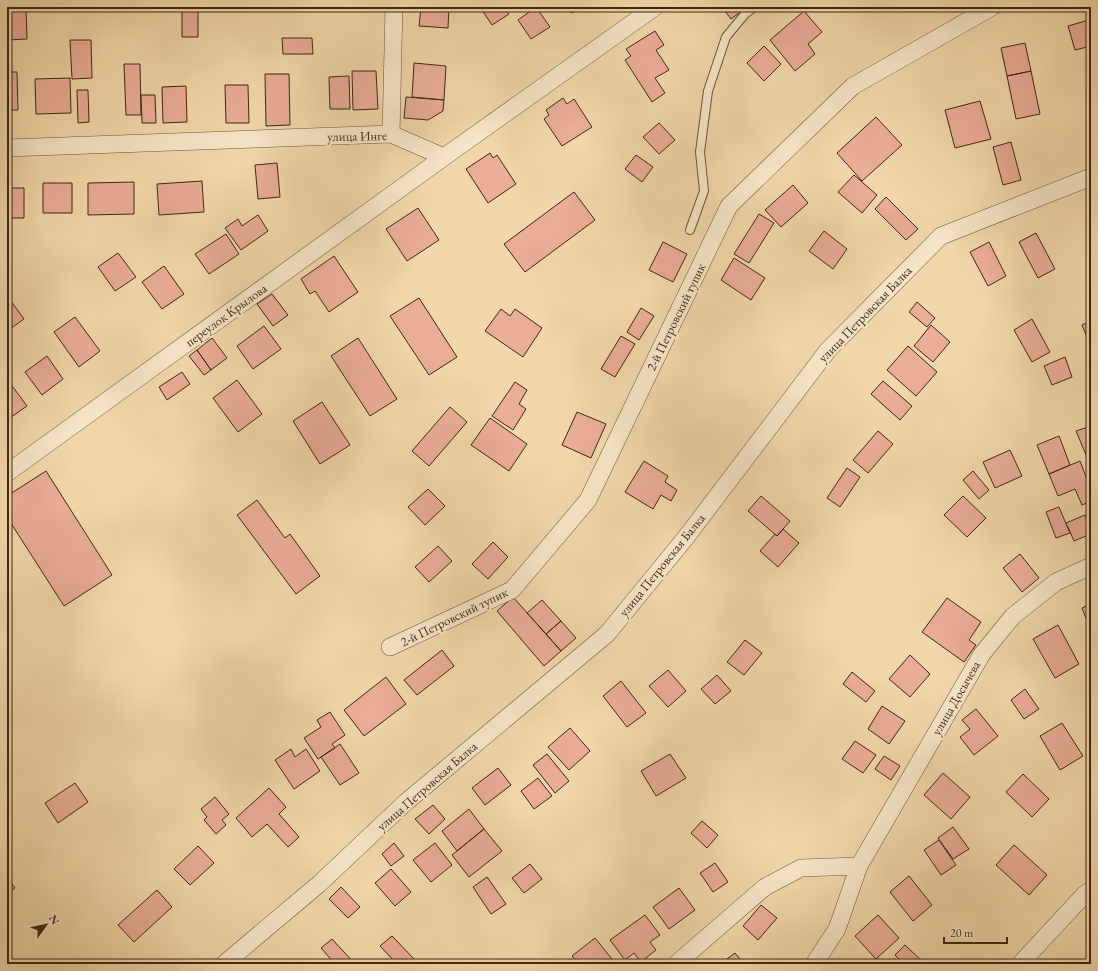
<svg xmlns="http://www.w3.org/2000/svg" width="1098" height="971" font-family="'EB Garamond',serif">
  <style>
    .building { fill: #eaad96; stroke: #3f2718 }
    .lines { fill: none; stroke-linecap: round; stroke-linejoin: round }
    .lane-casing { stroke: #6c533c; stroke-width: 10 }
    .street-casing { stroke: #6c533c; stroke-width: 18 }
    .lane { stroke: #f6e5c7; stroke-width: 8 }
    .street { stroke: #f6e5c7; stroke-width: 17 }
    .labels { text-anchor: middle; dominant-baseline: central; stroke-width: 4; stroke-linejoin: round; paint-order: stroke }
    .street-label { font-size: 13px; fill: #3f2718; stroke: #f6e5c7 }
  </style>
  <rect width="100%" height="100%" fill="#f1d7a9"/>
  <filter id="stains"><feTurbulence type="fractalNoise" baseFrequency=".005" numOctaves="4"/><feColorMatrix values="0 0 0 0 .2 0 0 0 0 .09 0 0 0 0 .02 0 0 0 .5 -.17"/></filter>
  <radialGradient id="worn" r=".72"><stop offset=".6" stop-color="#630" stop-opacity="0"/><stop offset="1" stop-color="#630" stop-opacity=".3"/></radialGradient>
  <path class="building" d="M7 7H26L27 39 7 40Z
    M421 7H449L448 28 419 26Z
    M480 7H504L509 14 492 25Z
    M536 7 550 27 531 39 518 20Z
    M567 7H581L572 13Z
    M722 7H747L731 19Z
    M182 9H198V37H182Z
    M804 11 822 32 808 44 815 54 795 71 770 40Z
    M1089 20 1091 26V46L1075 50 1068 26Z
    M655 31 664 45 656 50 669 70 655 78 665 93 652 102 625 60 631 56 626 49Z
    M282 38H312L313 54H283Z
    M70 40H91L92 78 72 79Z
    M1025 43 1031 71 1007 76 1001 48Z
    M764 46 781 64 764 81 747 63Z
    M414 63 446 66 444 100 412 97Z
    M124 64H140L141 115H126Z
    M352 71H376L378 109 353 110Z
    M1031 71 1040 114 1016 119 1007 76Z
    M7 72H17L18 110H7Z
    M265 74H289L290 125 266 126Z
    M349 76 350 109H330L329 77Z
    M70 78 71 113 36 114 35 79Z
    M225 85H248L249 123H226Z
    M186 86 187 122 163 123 162 87Z
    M77 90H88L89 122 78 123Z
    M141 95H155L156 123H142Z
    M406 97 444 100 443 111 428 120 404 118Z
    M563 98 567 104 574 99 592 127 562 146 544 119 549 115 546 110Z
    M980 101 991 139 955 148 945 110Z
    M876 117 902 145 862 181 837 153Z
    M659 123 675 140 659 154 643 137Z
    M1011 142 1021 180 1003 185 993 147Z
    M490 153 493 158 497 155 516 184 488 203 466 169Z
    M636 155 653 167 642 182 625 169Z
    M277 163 280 197 258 199 255 165Z
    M854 175 877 195 862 213 838 192Z
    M202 181 204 212 159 215 157 184Z
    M134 182V214L88 215V183Z
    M43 183H72V213H43Z
    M793 185 808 203 781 227 765 210Z
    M7 188H24V218H7Z
    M574 192 595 220 525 272 504 244Z
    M886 197 918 229 906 240 875 209Z
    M418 208 439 240 407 261 386 229Z
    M759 214 774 223 749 263 734 254Z
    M258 215 268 231 241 250 225 228 238 219 242 226Z
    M824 231 847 249 833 269 809 251Z
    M1036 233 1055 269 1038 278 1019 242Z
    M226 234 239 254 209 274 195 254Z
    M663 242 687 254 673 282 649 270Z
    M989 242 1006 276 988 286 970 252Z
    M118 253 136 277 115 291 98 267Z
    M334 256 358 292 329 312 315 291 310 294 301 279Z
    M734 258 765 278 751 300 721 280Z
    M164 266 184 294 162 309 142 282Z
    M272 294 288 315 273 326 257 304Z
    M8 297 24 319 7 331V298Z
    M419 298 457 357 429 375 390 316Z
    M917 302 935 318 927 327 909 312Z
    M641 308 654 316 639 340 627 332Z
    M501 309 510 316 515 309 542 328 523 357 485 331Z
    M75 317 100 351 79 367 54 332Z
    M1032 319 1050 352 1032 362 1014 330Z
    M1091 321V344H1090L1082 325Z
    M931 325 950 342 933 362 914 346Z
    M264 326 281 349 253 369 237 346Z
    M621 336 635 344 615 377 601 369Z
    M212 338 227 358 211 370 197 350Z
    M358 338 397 399 370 416 331 356Z
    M908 346 937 372 916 396 887 370Z
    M197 350 211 370 204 375 189 356Z
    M47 356 63 379 42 395 25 372Z
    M1065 357 1072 377 1052 385 1044 366Z
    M182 372 190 384 167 400 159 387Z
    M237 380 262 414 238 432 213 398Z
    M883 381 912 406 900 420 871 394Z
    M515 382 527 390 519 404 526 409 513 430 492 416Z
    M10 383 27 406 7 420V385Z
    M322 402 350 445 320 464 293 421Z
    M450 407 467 422 429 466 412 451Z
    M577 412 606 424 591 458 562 445Z
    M490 418 527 444 509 471 471 445Z
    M1091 426V461L1089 462 1076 431Z
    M878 431 893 444 868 473 853 460Z
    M1059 436 1070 465 1049 474 1037 445Z
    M1010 450 1022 476 995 488 983 462Z
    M644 461 668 476 665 482 677 490 671 501 661 495 653 509 625 492Z
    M1080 461 1091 490V501L1082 505 1075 489 1058 496 1049 474Z
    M847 468 860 477 840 507 827 498Z
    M46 471 112 575 64 606 7 517V496Z
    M973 471 989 490 979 499 963 480Z
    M428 489 445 506 425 525 408 507Z
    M761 496 790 521 777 536 748 511Z
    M963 496 986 518 967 537 944 515Z
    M257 500 285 538 290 534 320 576 296 594 237 515Z
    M1059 507 1070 533 1056 538 1046 512Z
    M1085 515 1091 534 1074 541 1066 523Z
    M783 529 799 543 778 567 760 551 775 534 777 536Z
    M493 542 508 557 488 579 472 564Z
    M438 546 452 561 429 582 415 567Z
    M1020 554 1039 578 1022 592 1003 568Z
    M513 597 561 651 544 666 497 611Z
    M947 598 981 622 969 640 976 645 964 662 922 632Z
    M542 600 561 621 546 634 527 613Z
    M1091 604V631L1082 608Z
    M561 621 576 638 561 651 546 634Z
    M1058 625 1079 664 1055 678 1033 639Z
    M745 640 762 653 744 675 727 662Z
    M442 650 454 666 417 695 404 680Z
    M910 655 930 674 910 697 889 679Z
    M668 670 686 691 668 707 649 686Z
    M852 672 875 691 866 702 843 684Z
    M717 675 731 691 715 704 701 689Z
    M386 677 406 704 364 736 344 710Z
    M621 681 646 713 627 727 603 696Z
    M1025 689 1039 709 1024 719 1011 700Z
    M882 706 905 721 889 744 868 729Z
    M976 709 998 736 974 755 960 737 970 729 962 720Z
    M330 712 345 735 332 744 335 748 318 759 304 738 321 727 317 720Z
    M1062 723 1083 756 1060 770 1040 736Z
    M570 728 590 751 569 770 548 747Z
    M855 741 876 755 863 773 842 759Z
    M340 744 359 773 340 785 321 757Z
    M291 749 295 757 306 749 320 771 294 789 275 760Z
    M547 754 569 781 555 793 533 765Z
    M670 754 686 778 656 796 641 771Z
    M884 756 900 766 891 780 875 769Z
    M498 768 511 785 485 805 472 788Z
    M943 773 970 797 951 819 924 795Z
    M1023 774 1049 799 1032 817 1006 792Z
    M538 778 552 796 534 809 521 791Z
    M75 783 88 802 58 823 45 803Z
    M269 788 286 807 279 814 299 837 288 847 267 824 252 837 236 818Z
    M215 797 229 814 222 820 226 825 216 834 204 820 207 817 201 809Z
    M433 805 445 819 429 834 415 819Z
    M469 809 484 829 457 851 442 831Z
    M702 821 718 835 707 848 691 833Z
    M953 827 969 849 953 859 938 838Z
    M484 829 502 851 469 877 452 855Z
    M939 840 956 865 941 875 924 850Z
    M394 843 404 856 391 866 382 854Z
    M435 843 452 865 431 882 413 860Z
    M1014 845 1047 875 1029 895 996 865Z
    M198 846 214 863 190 885 174 869Z
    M715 863 728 882 713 892 700 873Z
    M530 864 542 879 524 893 512 878Z
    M391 869 411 892 395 906 375 883Z
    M909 876 932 905 913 921 890 892Z
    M7 877 15 888 7 894Z
    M487 877 506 904 491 914 473 887Z
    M341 887 360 907 348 918 329 899Z
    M679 888 695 910 669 929 653 907Z
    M157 890 172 907 134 942 118 925Z
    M761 905 777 918 758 940 743 926Z
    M645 915 660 935 650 942 656 950 641 962 634 953 625 960 610 940Z
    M878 915 899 938 876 959 855 936Z
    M392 936 415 960 411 964H397L380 946Z
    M595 938 616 964H579L572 956Z
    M332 939 355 964H335L321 948Z
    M905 945 923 962 922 964H904L895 955Z
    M735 953 744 964H720Z"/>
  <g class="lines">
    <g class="lane-casing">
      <path id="lane" d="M690 230 704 191 700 152 708 91 726 37 745 14 754 7"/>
    </g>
    <g class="street-casing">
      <path id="street" d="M391 134 394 7
        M7 148 391 134 444 157
        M7 473 444 157 655 7
        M390 647 512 590 588 500 729 206 853 86 992 7
        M224 964 319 884 406 802 607 634 687 536 828 350 941 236 1091 177
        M676 964 765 887 801 868 859 866
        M814 964 837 929 859 866 982 654 1013 616 1056 582 1091 566
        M1020 964 1084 895 1091 890"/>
    </g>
    <use href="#lane" class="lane"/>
    <use href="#street" class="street"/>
  </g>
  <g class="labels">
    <g class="street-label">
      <text transform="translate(357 136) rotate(-1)">улица Инге</text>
      <text transform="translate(865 314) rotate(-46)">улица Петровская Балка</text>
      <text transform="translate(226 315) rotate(-36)">переулок Крылова</text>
      <text transform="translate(676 317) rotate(-64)">2-й Петровский тупик</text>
      <text transform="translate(662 565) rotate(-51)">улица Петровская Балка</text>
      <text transform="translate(454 617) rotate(-26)">2-й Петровский тупик</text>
      <text transform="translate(956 698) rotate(-60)">улица Досычева</text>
      <text transform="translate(427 786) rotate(-41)">улица Петровская Балка</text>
    </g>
  </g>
  <rect width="1098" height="971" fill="none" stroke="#f1d7a9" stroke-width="24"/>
  <rect x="8" y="8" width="1082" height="955" fill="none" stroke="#3f2718" stroke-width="2"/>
  <rect x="12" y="12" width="1074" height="947" fill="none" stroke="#3f2718"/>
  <g transform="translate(46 925) rotate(57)" stroke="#f6e5c7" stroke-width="3" paint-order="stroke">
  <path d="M0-3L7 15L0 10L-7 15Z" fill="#3f2718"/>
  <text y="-6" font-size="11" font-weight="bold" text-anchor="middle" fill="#3f2718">N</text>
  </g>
  <path d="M944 937v6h63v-6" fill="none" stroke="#3f2718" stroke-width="2"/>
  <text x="950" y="937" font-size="12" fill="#3f2718" stroke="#f6e5c7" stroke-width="3" paint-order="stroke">20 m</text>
  <rect width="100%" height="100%" filter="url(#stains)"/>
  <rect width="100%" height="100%" fill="url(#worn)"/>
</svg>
